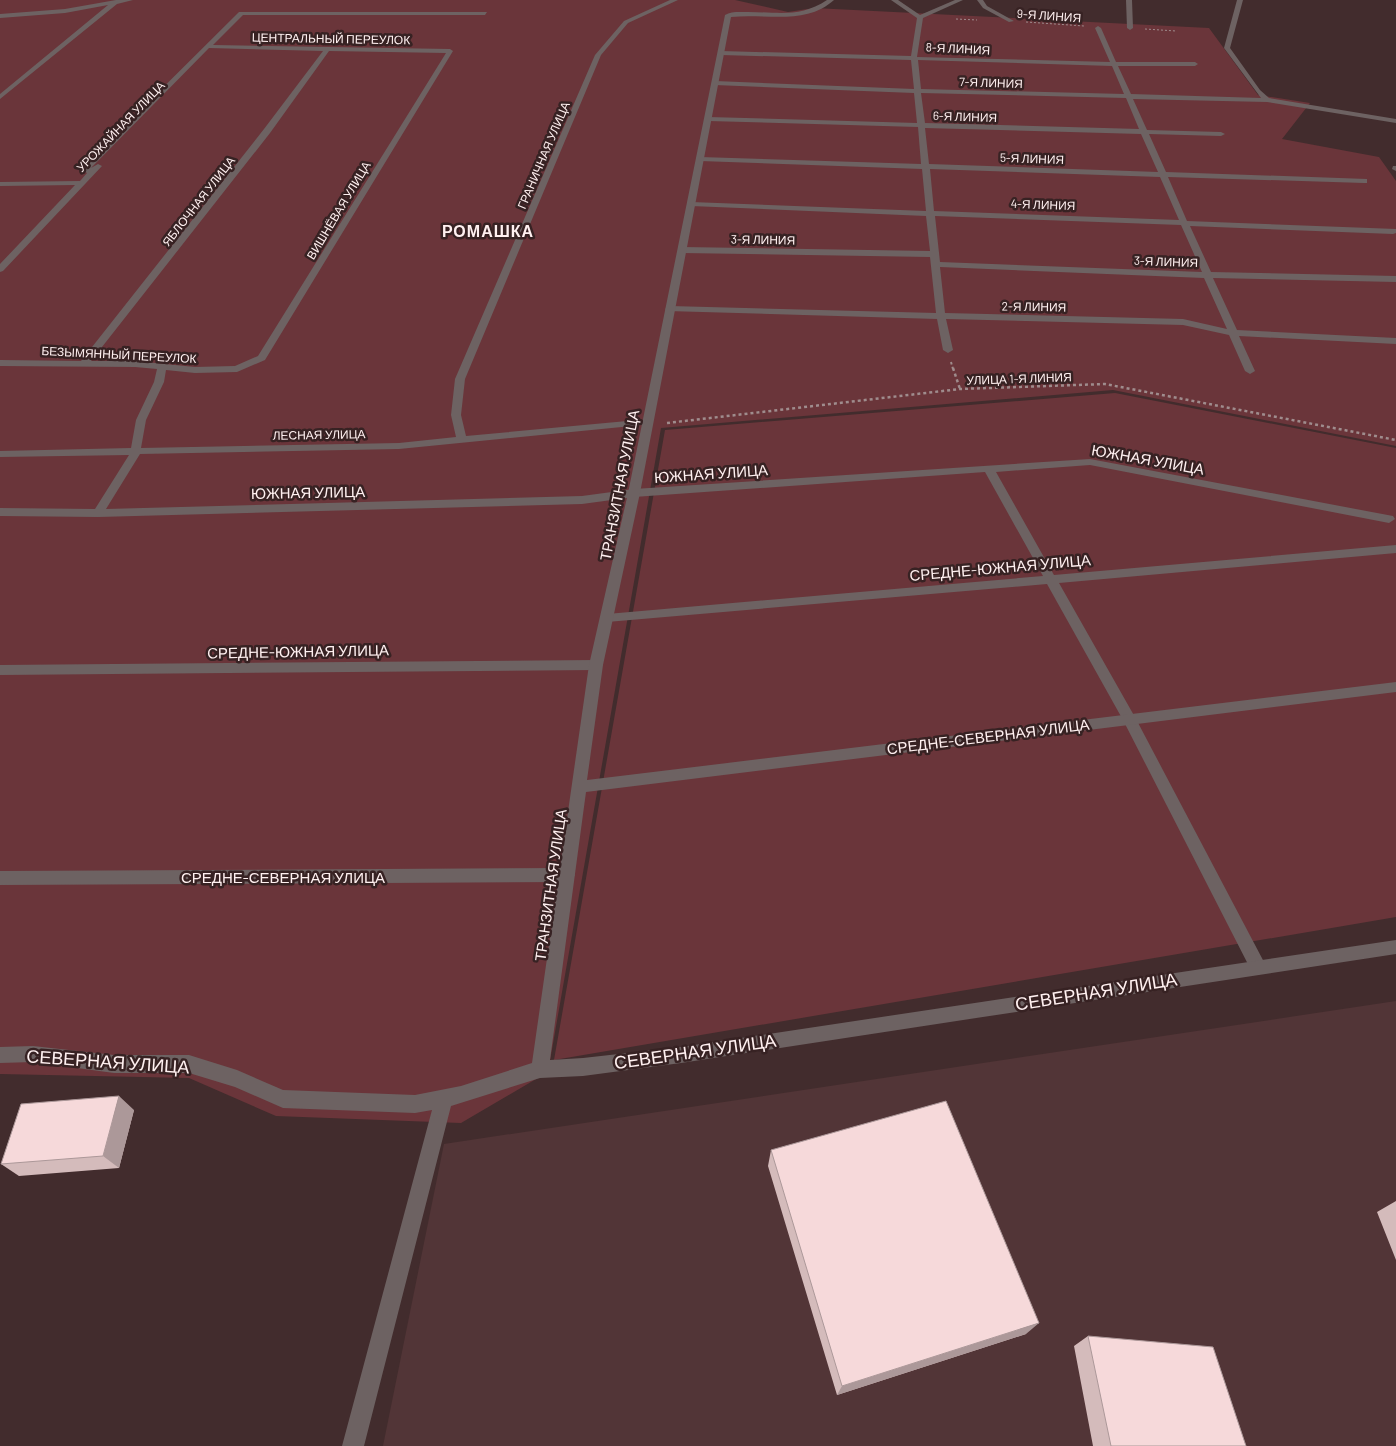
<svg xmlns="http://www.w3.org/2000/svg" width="1396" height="1446" font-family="Barlow,sans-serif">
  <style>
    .built { fill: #523537 }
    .green { fill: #6a353a }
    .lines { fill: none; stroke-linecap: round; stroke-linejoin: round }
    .path-far2 { stroke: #9f8c8d; stroke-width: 1; stroke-dasharray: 2 2; stroke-linecap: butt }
    .path-far1 { stroke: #9f8c8d; stroke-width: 2; stroke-dasharray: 2.5 2.5; stroke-linecap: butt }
    .path { stroke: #9f8c8d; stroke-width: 2.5; stroke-dasharray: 3 3; stroke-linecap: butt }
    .service { fill: #6d6262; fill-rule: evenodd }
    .minor { fill: #6d6262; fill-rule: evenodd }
    .wall { fill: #d4bbbb }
    .shaded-wall { fill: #ac9899 }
    .building { fill: #f6d9da; stroke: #ac9899 }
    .labels { text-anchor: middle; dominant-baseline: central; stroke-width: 5; stroke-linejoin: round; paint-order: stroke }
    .far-street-label { font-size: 12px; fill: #fff0f0; stroke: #372223 }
    .street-label { font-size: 15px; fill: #fff0f0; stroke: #372223 }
    .far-district-label { font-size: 16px; font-weight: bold; letter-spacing: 1px; fill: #fff0f0; stroke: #372223 }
    .near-street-label { font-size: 18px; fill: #fff0f0; stroke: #372223 }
  </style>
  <rect width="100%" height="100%" fill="#422c2d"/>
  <path class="built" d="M1396 1001V1446H383L444 1144Z"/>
  <path class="green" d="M0 0H735L788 12 814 8 1209 28 1258 95 1310 103 1282 139 1379 157 1396 181V446L1113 390 661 428 548 1072 461 1123 276 1116 189 1078 0 1074Z
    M1115 393 1396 448V917L554 1060 665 430Z"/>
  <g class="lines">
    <path class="path-far2" d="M956 19 977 20
      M1026 22 1084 26
      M1145 29 1176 31"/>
    <path class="path-far1" d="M951 362 953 369"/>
    <path class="path" d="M953 368 960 389
      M667 423 960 389 1105 384 1396 440"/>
    <path class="service" d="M116 0H133L117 4 0 99V94L108 5 65 13 0 18V14L65 9Z
      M670 0H678L628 23 601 55 465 379 461 415 466 436 638 420 642 421 643 423 642 425 399 449 140 454 106 509 582 496 634 489 1090 459 1393 516 1395 519 1389 523 1090 465 996 472 1054 575 1396 545V553L1059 583 1136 719 1264 962 1266 967 1264 972 1258 975 1252 972 1123 720 1047 584 607 622 603 621 601 618 603 615 607 614 1043 576 985 472 634 497 582 504 98 517 0 516V508L95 509 129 455 0 457V451L131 448 136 420 154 382 157 369 135 367 0 366V360L81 361 264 129 323 51 209 48 91 168 98 164 102 166 3 271 0 272V264L75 185 0 186V182L80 181 87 173 83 171V167L239 12H487L485 15H243L213 45 450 49 453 51 265 360 237 372 195 373 166 370 164 382 146 420 141 448 399 443 456 437 451 415 455 379 595 55 624 21ZM329 51 446 53 258 356 235 366 195 367 135 361H91L270 133Z
      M891 0H898L920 15 955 0H963L923 18 917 57 1110 62 1095 28 1098 26 1101 28 1116 62H1195L1198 64 1195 66H1118L1131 94 1261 98 1224 48 1237 0H1243L1230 48 1260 90 1269 98 1396 119V123L1267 102 1133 99 1147 130 1221 132 1225 134 1221 136 1149 134 1166 172 1367 179V183H1364L1168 177 1187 221 1396 229V233L1393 234 1190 226 1211 272 1396 276V282L1213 278 1237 330 1396 338V344L1239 336 1255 371 1250 374 1245 371 1229 335 1183 325 946 319 953 350 948 353 943 350 937 319 667 311 665 309 670 306 936 313 930 257 682 253 678 250 682 247 930 251 926 216 691 206 687 204 691 202 926 211 922 169 700 161 696 159 700 157 921 164 918 127 708 121 704 119 708 117 917 123 914 93 715 85 712 83 715 81 914 89 911 60 721 55 718 53 721 51 911 56 917 18ZM918 60 1112 66 1124 94 921 89ZM921 93 1126 98 1139 129 925 123ZM925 128 1141 134 1158 172 929 164ZM930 169 1160 177 1179 220 934 211ZM935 216 1181 225 1202 272 940 262ZM940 267 1204 278 1227 329 1183 319 945 313Z
      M977 0H983L987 6 1014 21 1009 22 983 8Z
      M1126 0H1132L1133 28 1130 30 1127 28Z
      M1393 166H1396V171L1392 169Z
      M596 660 601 662 603 665 601 668 596 670 0 675V665Z
      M567 868 572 870 575 875 572 880 567 882 0 885V871Z"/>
    <path class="minor" d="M827 0H834C805 26 766 13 731 17L640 493 603 665 587 780 1396 682V692L586 792 550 1060 583 1058 681 1047 1396 940V954L681 1063 583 1076 540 1078 451 1106 364 1446H342L432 1110 415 1113 283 1108 235 1087 189 1073H114L33 1062 0 1063V1047L33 1046 114 1055H189L237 1070 283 1090 415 1095 461 1086 532 1063 589 665 628 493 725 15C731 11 740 12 748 12 779 12 800 18 827 0Z"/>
  </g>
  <path class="wall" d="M134 1110 119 1168 19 1176 1 1164Z
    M771 1150 1026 1334 837 1395 768 1166Z
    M1396 1201V1260L1377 1212Z
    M1088 1336 1246 1446H1093L1074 1346Z"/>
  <path class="shaded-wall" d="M119 1096 134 1110 119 1168 103 1156Z
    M1039 1323 1026 1334 837 1395 842 1386Z"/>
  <path class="building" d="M119 1096 103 1156 1 1164 21 1104Z
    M946 1101 1039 1323 842 1386 771 1150Z
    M1088 1336 1213 1347 1246 1446H1111Z"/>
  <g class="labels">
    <g class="far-street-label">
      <text transform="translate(1049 15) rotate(4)">9-Я ЛИНИЯ</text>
      <text transform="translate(331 38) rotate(1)">ЦЕНТРАЛЬНЫЙ ПЕРЕУЛОК</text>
      <text transform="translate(958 48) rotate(3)">8-Я ЛИНИЯ</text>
      <text transform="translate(991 82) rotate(2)">7-Я ЛИНИЯ</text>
      <text transform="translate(965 116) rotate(2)">6-Я ЛИНИЯ</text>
      <text transform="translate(120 126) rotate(-46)">УРОЖАЙНАЯ УЛИЦА</text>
      <text transform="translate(543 155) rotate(-67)">ГРАНИЧНАЯ УЛИЦА</text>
      <text transform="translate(1032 158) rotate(2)">5-Я ЛИНИЯ</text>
      <text transform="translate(198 201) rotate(-52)">ЯБЛОЧНАЯ УЛИЦА</text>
      <text transform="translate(1043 204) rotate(2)">4-Я ЛИНИЯ</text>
      <text transform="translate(338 210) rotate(-59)">ВИШНЁВАЯ УЛИЦА</text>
      <text transform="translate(763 239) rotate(1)">3-Я ЛИНИЯ</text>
      <text transform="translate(1166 261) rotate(2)">3-Я ЛИНИЯ</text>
      <text transform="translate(1034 306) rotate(1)">2-Я ЛИНИЯ</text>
      <text transform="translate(119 354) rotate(3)">БЕЗЫМЯННЫЙ ПЕРЕУЛОК</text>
      <text transform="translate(1019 378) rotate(-2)">УЛИЦА 1-Я ЛИНИЯ</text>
      <text transform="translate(319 434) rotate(-1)">ЛЕСНАЯ УЛИЦА</text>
    </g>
    <g class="street-label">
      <text transform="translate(1148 459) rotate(10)">ЮЖНАЯ УЛИЦА</text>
      <text transform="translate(711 473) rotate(-4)">ЮЖНАЯ УЛИЦА</text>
      <text transform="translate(619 485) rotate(-79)">ТРАНЗИТНАЯ УЛИЦА</text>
      <text transform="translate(308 492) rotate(-1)">ЮЖНАЯ УЛИЦА</text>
      <text transform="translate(1000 567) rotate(-5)">СРЕДНЕ-ЮЖНАЯ УЛИЦА</text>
      <text transform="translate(298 651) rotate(-1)">СРЕДНЕ-ЮЖНАЯ УЛИЦА</text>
      <text transform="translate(988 736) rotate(-7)">СРЕДНЕ-СЕВЕРНАЯ УЛИЦА</text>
      <text x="283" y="877">СРЕДНЕ-СЕВЕРНАЯ УЛИЦА</text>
      <text transform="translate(550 885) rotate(-82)">ТРАНЗИТНАЯ УЛИЦА</text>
    </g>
    <g class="far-district-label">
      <text x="488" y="230">РОМАШКА</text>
    </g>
    <g class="near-street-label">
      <text transform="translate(1096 991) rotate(-9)">СЕВЕРНАЯ УЛИЦА</text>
      <text transform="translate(695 1051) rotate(-8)">СЕВЕРНАЯ УЛИЦА</text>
      <text transform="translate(108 1061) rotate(4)">СЕВЕРНАЯ УЛИЦА</text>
    </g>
  </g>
</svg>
